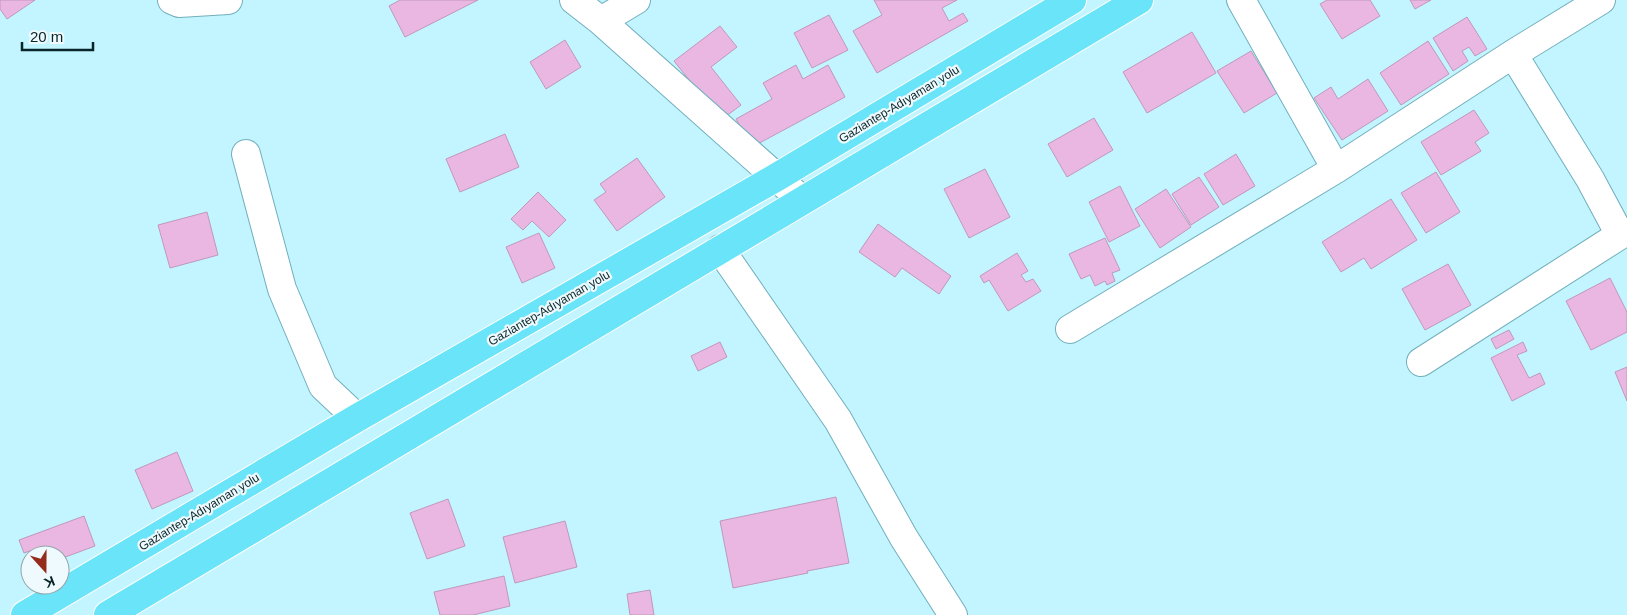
<svg xmlns="http://www.w3.org/2000/svg" width="1627" height="615" font-family="Helvetica,sans-serif">
  <style>
    .building { fill: #eab7e2; stroke: #c098ba }
    .lines { fill: none; stroke-linecap: round; stroke-linejoin: round }
    .minor-casing { stroke: #71afbc; stroke-width: 30 }
    .tertiary-casing { stroke: #71afbc; stroke-width: 30 }
    .trunk-casing { stroke: #fff; stroke-width: 30 }
    .minor { stroke: #fff; stroke-width: 28 }
    .tertiary { stroke: #fff; stroke-width: 28 }
    .trunk { stroke: #6ae4f8; stroke-width: 28 }
    .labels { text-anchor: middle; dominant-baseline: central; stroke-width: 4.5; stroke-linejoin: round; paint-order: stroke }
    .street-label { font-size: 12px; fill: #0a252a; stroke: #eefafd }
  </style>
  <rect width="100%" height="100%" fill="#c2f5ff"/>
  <path class="building" d="M0 0H35L7 19 0 9Z
    M400 0H478L405 37 389 6Z
    M874 0H957L942 8 949 21 963 13 968 21 877 73 853 31 882 15Z
    M1327 0H1370L1380 16 1342 39 1320 4Z
    M1410 0H1431L1415 9Z
    M829 15 848 50 812 68 794 33Z
    M1467 17 1487 49 1475 56 1469 47 1462 51 1468 61 1453 71 1433 38Z
    M720 26 737 47 711 67 741 105 721 120 674 61Z
    M1192 32 1216 73 1147 113 1123 72Z
    M565 40 581 67 546 89 530 62Z
    M1428 41 1449 74 1401 105 1380 73Z
    M1251 51 1277 93 1244 113 1217 71Z
    M796 65 803 79 828 65 845 97 752 147 736 119 772 99 763 83Z
    M1368 79 1388 111 1342 140 1314 98 1331 87 1338 99Z
    M1474 110 1489 133 1475 142 1481 151 1441 175 1421 142Z
    M1094 118 1113 150 1067 177 1048 144Z
    M505 134 519 167 460 192 446 159Z
    M1236 154 1255 186 1223 205 1204 174Z
    M637 158 665 197 617 231 594 200 606 192 600 184Z
    M985 169 1010 217 969 238 944 189Z
    M1436 172 1460 212 1426 233 1401 193Z
    M1199 177 1219 207 1191 225 1172 194Z
    M1120 186 1140 226 1109 242 1089 202Z
    M1166 189 1191 227 1160 248 1135 209Z
    M538 192 566 220 549 237 532 221 523 230 511 219Z
    M1391 199 1417 240 1371 269 1364 258 1341 272 1322 242Z
    M207 212 218 255 170 268 158 225Z
    M878 224 951 276 939 294 902 268 895 277 859 252Z
    M539 233 555 268 522 283 506 247Z
    M1105 238 1120 270 1112 273 1115 281 1107 285 1105 281 1095 286 1090 275 1081 279 1069 254Z
    M1017 253 1028 271 1021 275 1026 282 1033 279 1041 291 1008 311 989 280 984 283 980 276Z
    M1448 264 1471 305 1425 330 1402 289Z
    M1610 278 1627 312V332L1591 350 1566 301Z
    M1509 330 1514 339 1496 349 1491 339Z
    M720 342 727 357 698 371 691 356Z
    M1523 342 1527 351 1517 355 1529 378 1540 373 1545 384 1512 401 1491 358Z
    M1627 367V401L1615 372Z
    M177 452 193 491 152 509 135 470Z
    M836 497 849 563 807 571 808 573 733 588 720 521Z
    M448 499 465 546 427 559 410 513Z
    M84 516 95 546 60 559V555H38L35 549 24 553 19 540Z
    M565 521 577 567 515 583 503 537Z
    M504 576 510 606 473 615H440L434 592Z
    M650 590 654 615H630L627 594Z"/>
  <g class="lines">
    <g class="minor-casing">
      <path id="minor" d="M172 0 179 3 228 0
        M574 0 601 21 802 200
        M1241 0 1336 169
        M601 21 636 0
        M246 154 282 289 323 386 357 418
        M1070 329 1336 169 1513 54 1601 0
        M1421 362 1620 235 1590 179 1513 54"/>
    </g>
    <g class="tertiary-casing">
      <path id="tertiary" d="M720 249 838 420 904 538 953 615"/>
    </g>
    <g class="trunk-casing">
      <path id="trunk" d="M25 615 357 418 777 177 1072 0
        M108 615 1139 0"/>
    </g>
    <use href="#minor" class="minor"/>
    <use href="#tertiary" class="tertiary"/>
    <use href="#trunk" class="trunk"/>
  </g>
  <g class="labels">
    <g class="street-label">
      <text transform="translate(899 104) rotate(-31)">Gaziantep-Adıyaman yolu</text>
      <text transform="translate(549 308) rotate(-30)">Gaziantep-Adıyaman yolu</text>
      <text transform="translate(199 512) rotate(-31)">Gaziantep-Adıyaman yolu</text>
    </g>
  </g>
  <g transform="translate(45 570) rotate(159)"><circle r="24" fill="#eefafd" stroke="#93a5a9"/>
  <path d="M0-4L9 19L0 12L-9 19Z" fill="#952b1c"/>
  <text y="-8" font-size="14" font-weight="bold" text-anchor="middle" fill="#0a252a">K</text>
  </g>
  <path d="M22 42v8h71v-8" fill="none" stroke="#0a252a" stroke-width="2.5"/>
  <text x="30" y="42" font-size="15" fill="#0a252a" stroke="#eefafd" stroke-width="4" paint-order="stroke">20 m</text>
</svg>
